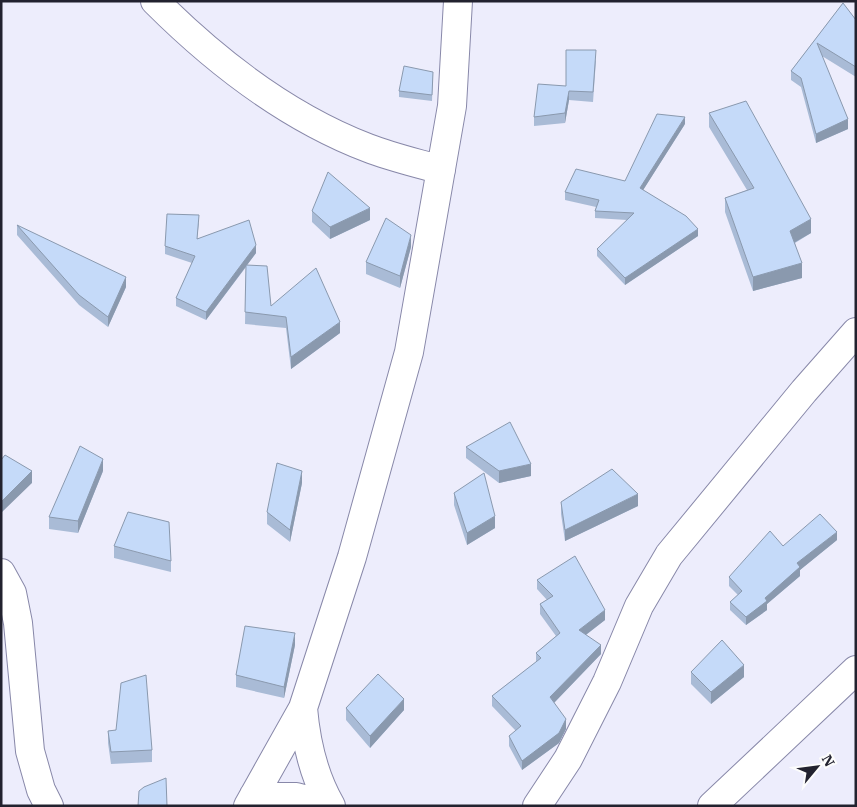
<svg xmlns="http://www.w3.org/2000/svg" width="857" height="807" font-family="'IBM Plex Serif',serif">
  <style>
    .lines { fill: none; stroke-linecap: round; stroke-linejoin: round }
    .minor-casing { stroke: #8888a9; stroke-width: 30 }
    .minor { stroke: #fff; stroke-width: 28 }
    .wall { fill: #a9bbd6 }
    .shaded-wall { fill: #8a99ae }
    .building { fill: #c5daf9; stroke: #8a99ae }
  </style>
  <rect width="100%" height="100%" fill="#ededfc"/>
  <g class="lines">
    <g class="minor-casing">
      <path id="minor" d="M155 1C215 61 287 117 368 148 391 157 417 163 441 170
        M1 573 12 593 18 623 30 751 41 790 49 806
        M303 708C306 743 313 775 331 806
        M254 795 296 797 330 806
        M248 806 303 708 352 557 409 352 452 106 458 1
        M537 806 568 759 607 682 639 606 669 555 804 391 856 332
        M712 806 856 670"/>
    </g>
    <use href="#minor" class="minor"/>
  </g>
  <path class="wall" d="M843 3 856 20V77L822 56 848 129 816 143 801 87 791 80V71Z
    M596 60 593 102 569 100 565 123 534 126V117L566 86Z
    M433 72 432 101 399 97V91Z
    M709 113 811 233 795 243 802 278 753 291 725 212V198L747 190 709 127Z
    M685 124 643 190 698 236 625 285 597 256V249L627 220 595 218V211L596 207 565 200V192L625 181Z
    M312 211 370 220 330 239 312 222Z
    M199 223 197 238 256 253 247 265 271 306 340 333 291 369 286 328 245 324 246 267 206 320 176 306V298L192 263 165 254V246Z
    M17 225 126 287 108 327 79 305 17 235Z
    M411 247 400 288 366 274V262Z
    M466 447 531 476 499 483 466 458Z
    M103 471 78 533 49 529V517Z
    M302 483 290 542 267 524V512Z
    M454 493 495 528 467 545 454 505Z
    M561 502 638 506 565 541 561 514Z
    M837 540 800 570V576L767 604V610L746 625 730 610V602L738 595 729 586V577L783 546Z
    M114 546 171 561V572L114 558Z
    M537 580 605 620 586 635 601 654 554 703 566 729 559 743 522 770 509 746V736L516 731 492 706V696L536 662V653L556 636 540 614V604L547 600 537 589Z
    M295 645 284 698 236 687V675Z
    M691 672 744 677 711 704 691 684Z
    M346 708 404 710 370 748 346 720Z
    M116 730 152 750V762L111 764 108 743V731Z"/>
  <path class="shaded-wall" d="M569 91V100L565 123V113Z
    M685 117V124L640 195V188Z
    M848 119V129L816 143V134Z
    M370 208V220L330 239V227Z
    M811 219V233L790 245V231Z
    M698 229V236L625 285V278Z
    M411 235V247L400 288V276Z
    M256 245V253L206 320V312Z
    M802 263V278L753 291V277Z
    M126 277V287L108 327V317Z
    M340 322V333L291 369V357Z
    M103 459V471L78 533V521Z
    M531 464V476L499 483V471Z
    M32 471V483L1 513V502Z
    M302 471V483L290 542V530Z
    M638 494V506L565 541V530Z
    M495 516V528L467 545V533Z
    M837 532V540L800 570V576L767 604V610L746 625V617L797 563Z
    M605 610V620L579 640V630Z
    M295 633V645L284 698V687Z
    M601 645V654L550 707V697Z
    M744 665V677L711 704V692Z
    M404 699V710L370 748V736Z
    M566 719V729L559 743 522 770V761Z"/>
  <path class="building" d="M843 3 856 20V67L817 43 848 119 816 134 801 78 791 71Z
    M566 50H596L593 92 569 91 565 113 534 117 538 84 566 86Z
    M404 66 433 72 432 95 399 91Z
    M746 101 811 219 790 231 802 263 753 277 725 198 754 188 709 113Z
    M657 114 685 117 640 188 686 216 698 229 625 278 597 249 634 213 595 211 599 200 565 192 576 169 625 181Z
    M328 172 370 208 330 227 312 211Z
    M167 214 199 215 197 239 249 220 256 245 206 312 176 298 195 256 165 246Z
    M386 218 411 235 400 276 366 262Z
    M17 225 126 277 108 317 79 295Z
    M246 265 267 266 271 306 316 268 340 322 291 357 286 317 245 312Z
    M510 422 531 464 499 471 466 447Z
    M80 446 103 459 78 521 49 517Z
    M5 455 32 471 1 502V460Z
    M277 463 302 471 290 530 267 512Z
    M612 469 638 494 565 530 561 502Z
    M484 473 495 516 467 533 454 493Z
    M128 512 169 522 171 561 114 546Z
    M820 514 837 532 797 563 800 567 765 598 767 601 746 617 730 602 742 591 729 577 770 531 783 546Z
    M575 556 605 610 579 630 601 645 550 697 566 719 559 733 522 761 509 736 521 726 492 696 541 658 536 653 560 633 540 604 553 596 537 580Z
    M245 626 295 633 284 687 236 675Z
    M722 640 744 665 711 692 691 672Z
    M378 674 404 699 370 736 346 708Z
    M146 675 152 750 111 752 108 731 116 730 121 683Z
    M166 778 167 806H138L139 791 144 787Z"/>
  <rect width="857" height="807" fill="none" stroke="#22222f" stroke-width="5"/>
  <g transform="translate(817 767) rotate(61)" stroke="#fcfcfc" stroke-width="4" paint-order="stroke">
  <path d="M0-4L9 19L0 12L-9 19Z" fill="#22222f"/>
  <text y="-8" font-size="14" font-weight="bold" text-anchor="middle" fill="#22222f">N</text>
  </g>
</svg>
